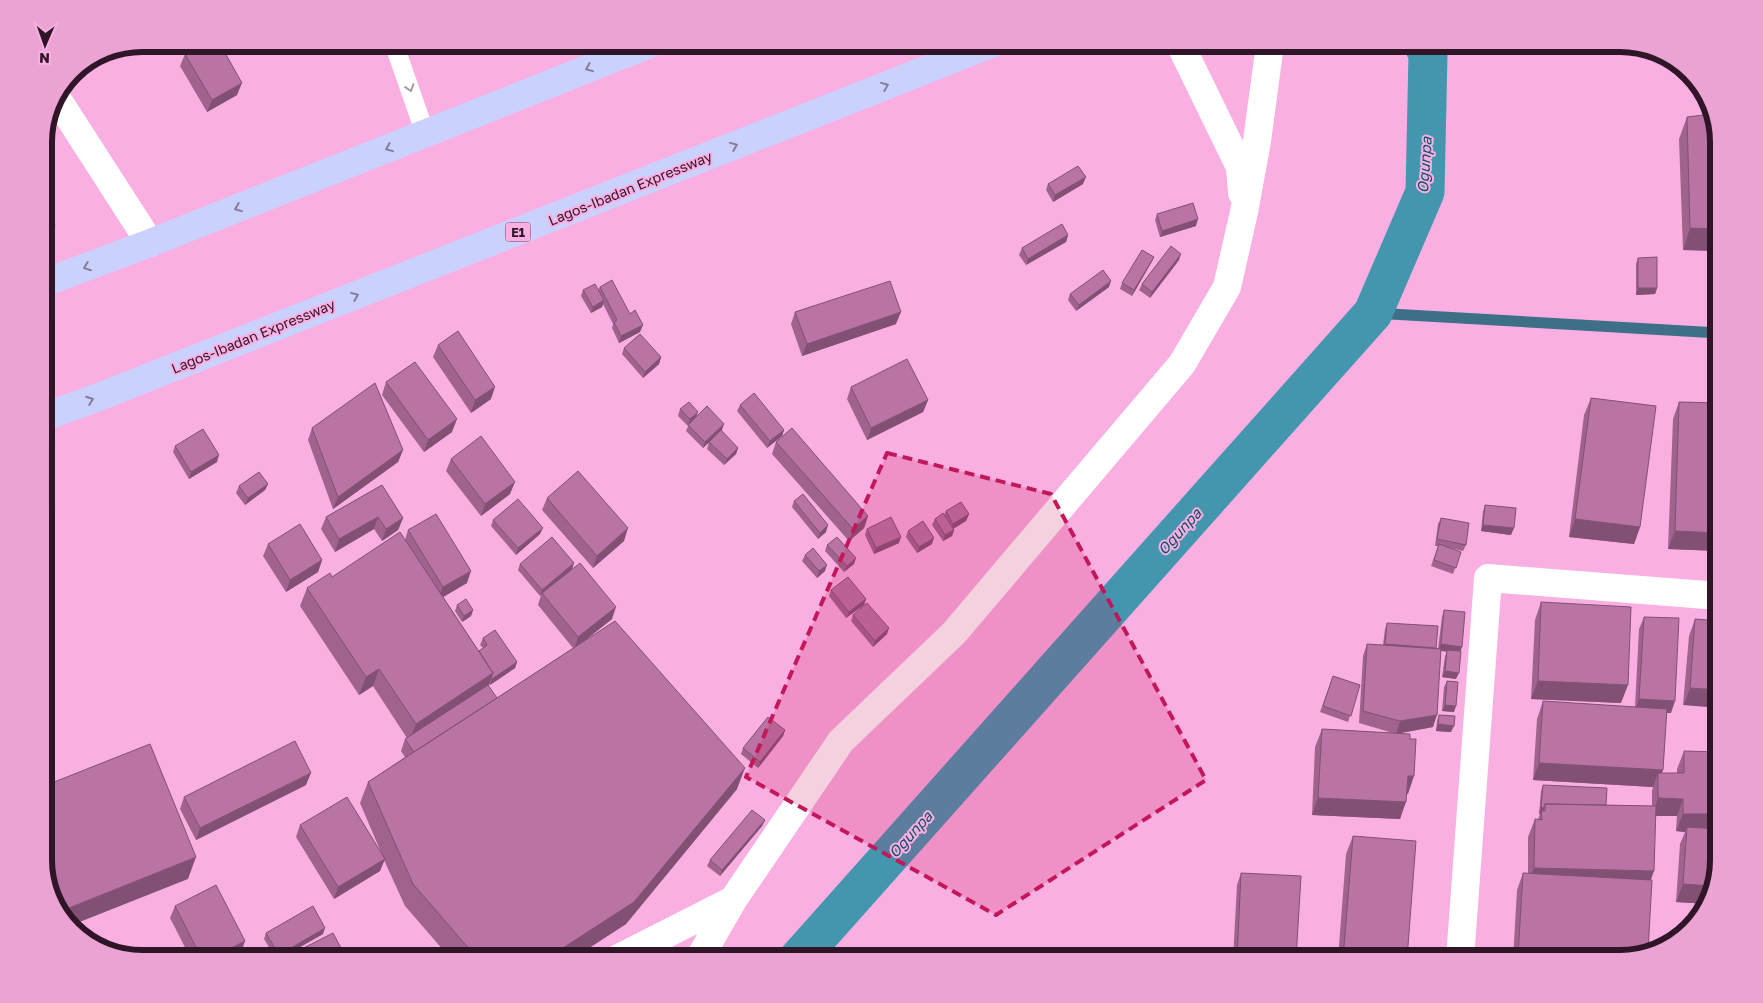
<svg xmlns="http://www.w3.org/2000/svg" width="1763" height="1003" font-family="'Golos Text',sans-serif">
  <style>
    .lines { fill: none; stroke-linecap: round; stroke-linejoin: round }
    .stream { stroke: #3d6f86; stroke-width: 11 }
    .canal { stroke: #4396ae; stroke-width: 39 }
    .service { stroke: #fff; stroke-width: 19 }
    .minor { stroke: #fff; stroke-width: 28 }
    .motorway { stroke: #cbd1fd; stroke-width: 28 }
    .wall { fill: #9f638d }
    .shaded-wall { fill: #825073 }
    .building { fill: #b973a4; stroke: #825073 }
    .oneway { stroke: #857c9d }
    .oneway2 { stroke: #a2969e }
    .marked { fill: #c2185b; fill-opacity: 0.2; stroke: #c2185b; stroke-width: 4; stroke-dasharray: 10 6; stroke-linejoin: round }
    .labels { text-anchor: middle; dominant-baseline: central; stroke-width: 4; stroke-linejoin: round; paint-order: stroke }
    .shield { fill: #faafe2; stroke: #6d4360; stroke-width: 1 }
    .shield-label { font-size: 12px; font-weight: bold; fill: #301528 }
    .street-label { font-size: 14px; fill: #301528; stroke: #faafe2 }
    .water-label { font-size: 15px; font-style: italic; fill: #0b5264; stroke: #faafe2 }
    .rim { fill: none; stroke: #301528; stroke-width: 6 }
  </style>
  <rect width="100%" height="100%" fill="#faafe2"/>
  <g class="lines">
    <path class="stream" d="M1373 313 1719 333"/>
    <path class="canal" d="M798 959 1373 313 1425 192 1428 54 1423 44"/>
    <path class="service" d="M394 44 425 133"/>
    <path class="minor" d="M1180 44 1240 167 1242 193
      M56 97 150 243
      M617 959 733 900
      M699 959 733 900 841 741 954 633 1182 364 1227 287 1244 212 1257 141 1270 44
      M1460 959 1488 578 1719 596"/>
    <path class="motorway" d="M44 283 150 243 650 44
      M44 417 96 398 991 44"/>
  </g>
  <path class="wall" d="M185 54 237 95 207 112 180 66Z
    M1687 117 1719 251 1683 250 1679 139Z
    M1048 184H1083L1053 202 1046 190Z
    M1157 214 1196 226 1160 237 1155 220Z
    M1068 235 1066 242 1026 265 1019 255 1022 248Z
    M1154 257 1151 263 1132 296 1120 289 1122 283Z
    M1638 258 1657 288 1655 294 1636 295V264Z
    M1179 260 1150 298 1139 290 1142 284Z
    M600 287 630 314 640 332 619 343 612 328 613 324 603 304 602 307 591 313 581 296 583 290H598Z
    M1109 287 1076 311 1068 300 1070 294Z
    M795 312 896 324 802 356 791 324Z
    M438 345 491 399 471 413 433 357Z
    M624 348 661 357 659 364 643 378 622 354Z
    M386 382 452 432 424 452 382 395Z
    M851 387 928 400 923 412 867 440 847 399Z
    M1591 398 1640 527 1634 544 1569 537 1584 415Z
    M1679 402 1719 403V551L1668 549 1673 419Z
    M740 405 784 430 782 436 767 448 737 411Z
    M680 409 722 430 721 431 738 448 736 454 724 465 707 449 709 442 713 439 703 448 686 431 689 424 688 426 678 416Z
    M312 428 403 450 398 462 333 509 308 440Z
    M776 442 868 516 864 528 849 541 772 454Z
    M175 446 217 462 189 479 173 452Z
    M451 459 510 494 481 516 446 471Z
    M268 484 265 490 245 505 236 493 239 486Z
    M382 485 403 518 398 530 382 541 374 529 335 552 321 529 326 517Z
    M547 498 624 541 593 568 542 510Z
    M794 501 826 532 818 539 792 507Z
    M1485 505 1511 535 1481 531 1483 511Z
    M946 511 969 514 966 521 953 529 954 530 952 536 943 541 932 525 935 519 944 515Z
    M1441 518 1466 545 1463 551 1450 548 1461 552 1453 574 1431 566 1438 546H1435L1438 524Z
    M493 520 540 534 516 555 491 526Z
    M867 529 899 543 874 554 865 535Z
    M408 530 467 583 443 597 479 651 483 648 480 645 483 638 517 662 515 668 490 685 489 684 488 686 497 698 573 648 538 605 541 595 540 596 518 570 520 564 572 569 612 619 583 642 737 789 626 924 572 959H451L405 906 384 860 380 871 334 899 296 837 300 825 383 857 360 803 368 782 405 757 401 751 405 739 407 738 373 686 359 695 300 606 307 588 332 577 405 540Z
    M908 531 932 544 917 553 906 537Z
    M268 544 322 560 318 572 286 592 263 556Z
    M827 545 854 564 844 572 825 551Z
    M805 555 825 571 817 578 802 561Z
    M831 590 866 599 864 605 846 618 829 596Z
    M1541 602 1621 703 1531 699 1535 620Z
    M457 605 473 610 471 616 462 622 455 611Z
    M1444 610 1460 651 1456 679 1442 677 1445 656 1447 652 1441 651 1433 727 1399 733 1408 794H1407L1400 819 1312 815 1315 747 1322 729 1393 733 1359 723 1363 656 1367 644 1383 645 1385 629 1387 623 1436 648 1438 649 1442 617Z
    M853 615 887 634 873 647 851 621Z
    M1644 617 1671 713H1666L1662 773H1677V769L1684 751 1719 861 1708 904 1676 902 1680 844 1685 832 1676 831 1677 816H1656L1621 959H1513L1517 890 1523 873H1528V837L1535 819H1538L1540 814H1539L1541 791 1543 785 1606 805 1652 806V791L1653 787 1533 780 1537 719 1543 701 1635 707 1639 629Z
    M1695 619 1719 621 1683 705 1689 636Z
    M1333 676 1360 685 1348 722 1320 712Z
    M1447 681 1454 712 1442 711 1444 687Z
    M1439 715 1451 732 1436 731 1437 721Z
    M785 730 783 736 758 768 741 754 743 748Z
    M306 785 196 840 180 809 184 797Z
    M765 820 762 826 720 876 707 866 710 860Z
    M1353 836 1407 959H1338L1346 854Z
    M1241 873 1296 959H1233L1237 885Z
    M175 906 241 953 229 959H191L170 918Z
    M266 933 323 934 279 959H276L264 939Z"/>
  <path class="shaded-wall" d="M242 83 237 95 207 112 212 100Z
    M1086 177 1083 184 1053 202 1055 195Z
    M1198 219 1196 226 1160 237 1162 231Z
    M55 226 53 232 44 237V232Z
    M1690 228 1719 229V251L1683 250Z
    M1068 235 1066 242 1026 265 1028 259Z
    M1181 254 1179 260 1150 298 1152 292Z
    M1154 257 1151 263 1132 296 1134 290Z
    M1111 281 1109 287 1076 311 1079 305Z
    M1638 288H1657L1655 294 1636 295Z
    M604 300 602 307 591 313 593 307Z
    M901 312 896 324 802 356 807 344Z
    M643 325 640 332 619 343 621 336Z
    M661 357 659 364 643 378 645 372Z
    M495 387 491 399 471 413 475 400Z
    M928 400 923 412 867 440 871 428Z
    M698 412 696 418 688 426 690 419Z
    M457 419 452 432 424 452 428 440Z
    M724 424 722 430 703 448 705 442Z
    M784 430 782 436 767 448 770 441Z
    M738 448 736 454 724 465 727 459Z
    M403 450 398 462 333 509 338 497Z
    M219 455 217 462 189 479 191 472Z
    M515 482 510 494 481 516 485 504Z
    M268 484 265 490 245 505 248 498Z
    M969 514 966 521 951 530 953 524Z
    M868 516 864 528 849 541 853 529Z
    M378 517 374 529 335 552 339 539Z
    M403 518 398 530 382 541 386 529Z
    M1575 519 1640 527 1634 544 1569 537Z
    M828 525 826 532 818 539 820 533Z
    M1483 525 1514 528 1511 535 1481 531Z
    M543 528 540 534 516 555 518 548Z
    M628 528 624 541 593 568 597 556Z
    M954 530 952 536 943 541 945 535Z
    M1675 531 1719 533V551L1668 549Z
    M901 537 899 543 874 554 876 548Z
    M934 538 932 544 917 553 919 547Z
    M856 558 854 564 844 572 847 566Z
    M322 560 318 572 286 592 290 580Z
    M574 563 572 570 542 593 540 596 542 590Z
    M827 565 825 571 817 578 819 571Z
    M471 571 467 583 438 600 443 587Z
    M866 599 864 605 846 618 849 612Z
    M616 607 612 619 574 649 578 637Z
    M473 610 471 616 462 622 464 616Z
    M889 628 887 634 873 647 875 641Z
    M1385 644 1436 648 1383 650Z
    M1441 644 1462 647 1460 653 1438 650Z
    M517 662 515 668 490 685 492 679Z
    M379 669 373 686 359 695 366 677Z
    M1445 671 1459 673 1456 679 1442 677Z
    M493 673 487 690 409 741 416 724Z
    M1538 681 1628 685 1621 703 1531 699Z
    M1690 688 1719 690V708L1683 705Z
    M1639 699 1675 701 1671 713 1635 711Z
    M1445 705 1456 706 1454 712 1442 711Z
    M1437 715 1433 727 1396 734 1400 721Z
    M1438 724 1454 726 1451 732 1436 731Z
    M785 730 783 736 758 768 760 762Z
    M1539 763 1663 770 1658 784V773L1653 787 1533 780Z
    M745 768 737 789 626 924 572 959H546Z
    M311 773 306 785 196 840 200 828Z
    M1408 776H1414L1408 794H1401Z
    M1318 798 1406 802 1400 819 1312 815Z
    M1658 798 1683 799 1677 816H1652Z
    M1541 807 1544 808 1542 814 1541 811 1540 814H1539Z
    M1683 814H1719V832L1687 827 1685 832 1676 831Z
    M765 820 762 826 720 876 722 870Z
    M196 857 188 879 72 925 59 912Z
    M385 859 380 871 334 899 338 887Z
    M1534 868 1654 871 1648 888 1527 885Z
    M1683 884 1712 886 1708 904 1676 902Z
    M325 928 323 934 279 959H277L279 955Z
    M245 941 241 953 229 959H209Z
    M1518 956 1579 959H1517Z"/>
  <path class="building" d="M202 44H220L242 83 212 100 185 54Z
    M1712 114 1719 136V229L1690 228 1687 117Z
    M1078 166 1086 177 1055 195 1048 184Z
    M1193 203 1198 219 1162 231 1157 214Z
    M48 211 55 226 44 232V213Z
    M1062 224 1068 235 1028 259 1022 248Z
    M1171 246 1181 254 1152 292 1142 284Z
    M1142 250 1154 257 1134 290 1122 283Z
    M1657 257V288H1638V258Z
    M1103 270 1111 281 1079 305 1070 294Z
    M612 280 630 314 635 310 643 325 621 336 614 322 617 320 600 287Z
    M890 281 901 312 807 344 795 312Z
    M595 284 604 300 593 307 583 290Z
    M458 331 495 387 475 400 438 345Z
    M640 334 661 357 645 372 624 348Z
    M907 359 928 400 871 428 851 387Z
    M415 362 457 419 428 440 386 382Z
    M375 383 403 450 338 497 312 428Z
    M754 393 784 430 770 441 740 405Z
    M1591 398 1656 406 1640 527 1575 519Z
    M689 402 698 412 690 419 680 409Z
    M1679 402 1719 403V533L1675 531Z
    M707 406 724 424 705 442 688 425Z
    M792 428 868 516 853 529 776 442Z
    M203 429 219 455 191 472 175 446Z
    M721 430 738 448 727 459 709 442Z
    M481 436 515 482 485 504 451 459Z
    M578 471 628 528 597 556 547 498Z
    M259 472 268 484 248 498 239 486Z
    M382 485 403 518 386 529 378 517 339 539 326 517Z
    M803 494 828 525 820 533 794 501Z
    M518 499 543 528 518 548 493 520Z
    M961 502 969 514 953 524 946 511Z
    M1485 505 1516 508 1514 528 1483 525Z
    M943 513 954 530 945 535 935 519Z
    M436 514 471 571 443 587 408 530Z
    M891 517 901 537 876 548 867 529Z
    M1441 518 1469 523 1466 545 1437 539Z
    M923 521 934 538 919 547 908 531Z
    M300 524 322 560 290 580 268 544Z
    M400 532 493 673 416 724 379 669 366 677 307 588 330 573 332 577Z
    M552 537 574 563 542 590 520 564Z
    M837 537 856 558 847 566 827 545Z
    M1439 544 1461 552 1456 568 1434 560Z
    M813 548 827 565 819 571 805 555Z
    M580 563 616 607 578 637 542 593Z
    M848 577 866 599 849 612 831 590Z
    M466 599 473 610 464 616 457 605Z
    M1541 602 1631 607 1628 685 1538 681Z
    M867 603 889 628 875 641 853 615Z
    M1444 610 1465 612 1462 647 1441 644Z
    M1644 617 1679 618 1675 701 1639 699Z
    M1695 619 1719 621V690L1690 688Z
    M615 621 745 768 634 902 546 959H478L413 884 368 782Z
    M1387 623 1438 626 1436 648 1385 644Z
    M495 630 517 662 492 679 491 678 493 673 479 651 487 645 483 638Z
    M1367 644 1441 649 1437 715 1400 721 1363 711Z
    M1447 650 1461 651 1459 673 1445 671Z
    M1333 676 1360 685 1351 716 1323 706Z
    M1447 681 1458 682 1456 706 1445 705Z
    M488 685 497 698 414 752 405 739Z
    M1543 701 1667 709 1663 770 1539 763Z
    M1439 715 1455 716 1454 726 1438 724Z
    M768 717 785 730 760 762 743 748Z
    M1322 729 1410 734V739H1416L1414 776H1408L1406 802 1318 798Z
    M295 741 311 773 200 828 184 797Z
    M150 744 196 857 59 912 57 910 44 867V786Z
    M1684 751 1719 752V814H1683V799L1658 798V773H1684Z
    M1543 785 1607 788 1606 805 1545 804 1544 808 1541 807Z
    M347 797 385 859 338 887 300 825Z
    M1545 804 1656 806 1654 871 1534 868 1535 819 1542 820 1541 811H1545Z
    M752 810 765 820 722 870 710 860Z
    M1687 827 1719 829V861L1712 886 1683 884Z
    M1353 836 1416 841 1407 959H1343Z
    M1241 873 1301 876 1296 959H1237Z
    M1523 873 1652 880 1648 952 1621 959H1579L1518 956Z
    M216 885 245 941 209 959H202L175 906Z
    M313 906 325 928 279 955 266 933Z
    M333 933 347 959H282Z"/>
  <defs><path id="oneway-chevron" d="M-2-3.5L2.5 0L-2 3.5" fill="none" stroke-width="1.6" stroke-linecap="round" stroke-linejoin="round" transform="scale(1.25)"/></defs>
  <g class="oneway">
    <use href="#oneway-chevron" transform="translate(589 68) rotate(158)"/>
    <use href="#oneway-chevron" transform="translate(885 86) rotate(-22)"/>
    <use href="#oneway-chevron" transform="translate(734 146) rotate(-22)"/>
    <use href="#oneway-chevron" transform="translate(389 148) rotate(158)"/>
    <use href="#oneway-chevron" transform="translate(238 208) rotate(158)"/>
    <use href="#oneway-chevron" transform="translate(87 267) rotate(159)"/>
    <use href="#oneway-chevron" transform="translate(355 296) rotate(-22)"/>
    <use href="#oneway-chevron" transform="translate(90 400) rotate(-20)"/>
  </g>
  <use class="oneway2" href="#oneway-chevron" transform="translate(410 88) rotate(72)"/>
  <path class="marked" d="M887 453 1051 494 1206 780 996 915 746 777Z"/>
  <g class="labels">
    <rect class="shield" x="505.5" y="222.5" width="25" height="19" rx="4"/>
    <g class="shield-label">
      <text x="518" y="232">E1</text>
    </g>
    <g class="street-label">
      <text transform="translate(630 188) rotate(-22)">Lagos-Ibadan Expressway</text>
      <text transform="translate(253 336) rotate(-22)">Lagos-Ibadan Expressway</text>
    </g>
    <g class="water-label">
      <text transform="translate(1424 165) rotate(-86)">Ogunpa</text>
      <text transform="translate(1179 531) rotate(-48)">Ogunpa</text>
      <text transform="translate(910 834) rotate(-48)">Ogunpa</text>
    </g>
  </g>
  <path d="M0 0H1763V1003H0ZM142 52H1620A90 90 0 0 1 1710 142V860A90 90 0 0 1 1620 950H142A90 90 0 0 1 52 860V142A90 90 0 0 1 142 52Z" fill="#eaa3d3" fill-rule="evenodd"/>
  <path class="rim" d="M142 52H1620A90 90 0 0 1 1710 142V860A90 90 0 0 1 1620 950H142A90 90 0 0 1 52 860V142A90 90 0 0 1 142 52Z"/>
  <g transform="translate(45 45) rotate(182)" stroke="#faafe2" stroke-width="4" paint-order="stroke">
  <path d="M0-4L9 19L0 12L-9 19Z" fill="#301528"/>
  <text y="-8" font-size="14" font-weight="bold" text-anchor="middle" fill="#301528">N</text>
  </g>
</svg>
